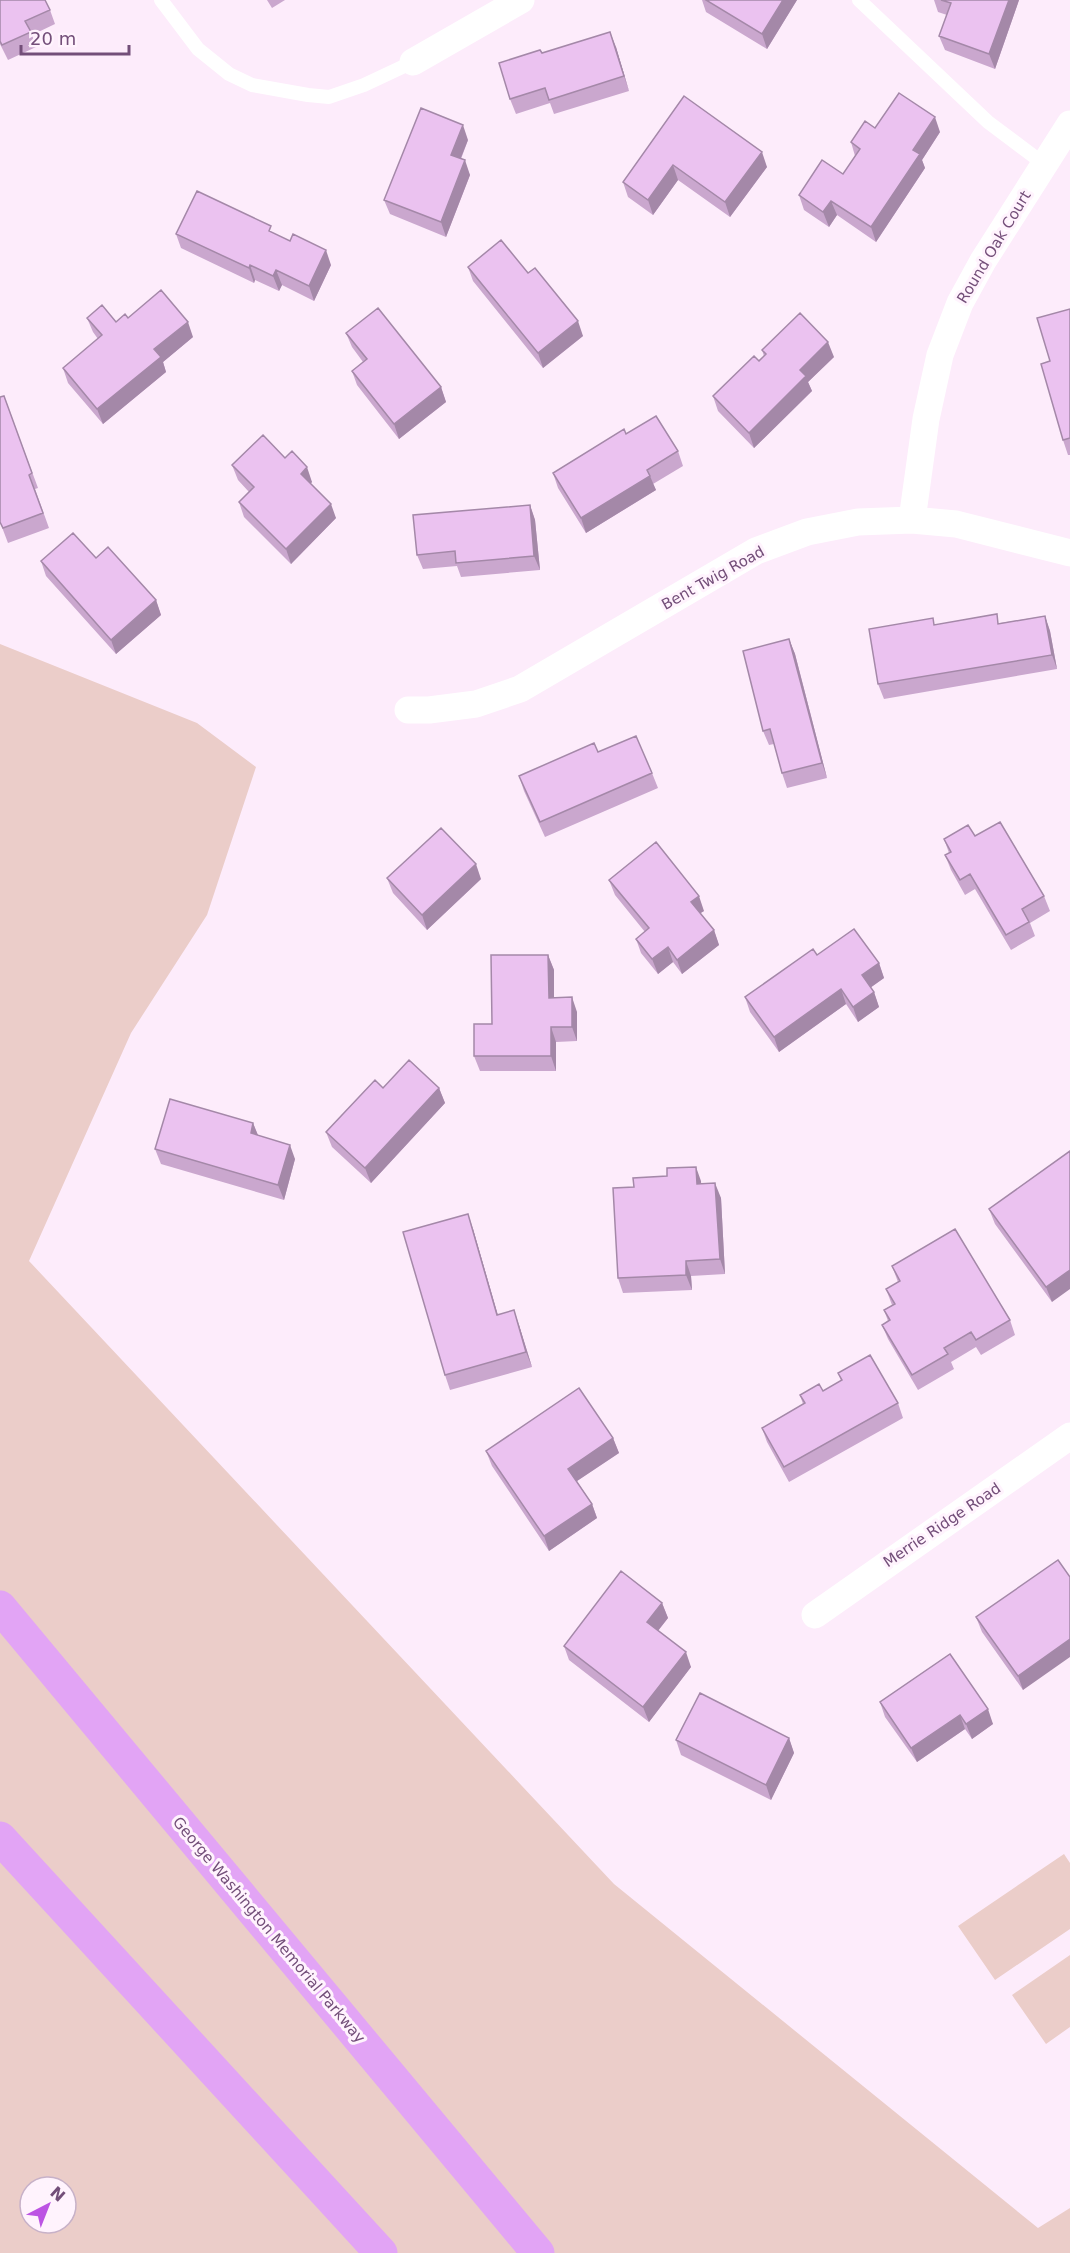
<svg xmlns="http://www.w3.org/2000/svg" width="1070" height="2253" font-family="'DejaVu Sans',sans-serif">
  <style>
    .green { fill: #ebcdc9; fill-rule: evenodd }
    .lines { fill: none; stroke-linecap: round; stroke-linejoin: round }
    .lane { stroke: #fff; stroke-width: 14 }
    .street { stroke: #fff; stroke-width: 27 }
    .highway { stroke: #e2a4f5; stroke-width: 33 }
    .wall { fill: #caa7ce }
    .shaded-wall { fill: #a488a8 }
    .building { fill: #ebc2f0; stroke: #a488a8; stroke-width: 1.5 }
    .labels { text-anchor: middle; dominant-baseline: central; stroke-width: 6; stroke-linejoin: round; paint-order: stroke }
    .street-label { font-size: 15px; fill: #734e79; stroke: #fff3fd }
  </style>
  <rect width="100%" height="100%" fill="#fdecfb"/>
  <path class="green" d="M0 644 197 723 256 767 207 915 131 1033 29 1261 614 1884 1038 2228 1070 2208V2253H0ZM30 2187H66V2223H30Z
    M1064 1854 1070 1863V1929L995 1980 958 1926Z
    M1070 1955V2027L1046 2044 1012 1995Z"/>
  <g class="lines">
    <path class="lane" d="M161 0 198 49 229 74 252 85 308 95 329 97 364 85 413 62
      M859 0 988 122 1044 164"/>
    <path class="street" d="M413 62 521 0
      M912 520 926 419 940 355 960 303 983 261 1070 124
      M408 710H429L476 704 520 689 756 551 807 532 858 522 912 520 956 524 1070 553
      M815 1615 1070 1436"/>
    <path class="highway" d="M0 1607 538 2253
      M0 1838 381 2253"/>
  </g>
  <path class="wall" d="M0 0 50 10 55 24 32 35 36 47 8 60 0 44Z
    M267 0H285L272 8Z
    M702 0H797L767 49 706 12Z
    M934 0H1019L995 69 945 50 939 36 947 15 938 12Z
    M616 47 629 91 554 114 550 103 516 114 510 99 542 53Z
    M684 96 767 167 730 217 678 180 653 215 628 197 623 182Z
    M875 128 940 132 922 160 925 168 876 242 837 215 829 227 804 210 799 195 843 174 855 156 851 142Z
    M468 140 461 159 470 175 446 237 390 214 384 200Z
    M176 234 331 265 314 301 282 285 279 291 255 280 254 283 181 248Z
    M468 267 528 273 583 336 543 368 473 281Z
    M1070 309V455H1068L1063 440 1050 361Z
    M87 318 116 322 128 318 193 337 163 362 166 372 103 424 68 383 63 368 98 339 93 332Z
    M346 333 441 387 446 402 399 439 357 385 352 371 363 362 352 347Z
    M762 350 834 357 808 382 812 391 754 448 718 411 713 396 764 356Z
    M4 396 38 488 35 489 49 528 8 543 0 522Z
    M626 434 678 451 683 466 653 484 656 490 586 533 558 488 553 473Z
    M285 458 312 482 310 484 336 518 291 564 244 517 239 502 249 492 238 480 232 465Z
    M530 505 535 520 540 570 461 577 457 566 423 569 417 555Z
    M96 558 156 600 161 615 116 654 46 576 41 561Z
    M1045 616 1050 631 1057 669 884 699 878 684 935 625 1000 623Z
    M789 639 795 654 827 778 787 788 782 773 774 744 769 745 763 731Z
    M598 752 652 773 658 788 545 837 524 791 519 776Z
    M975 836 1044 896 1050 911 1030 923 1035 936 1011 950 975 889 965 895 951 870 945 855 949 853 944 839Z
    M387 878 481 879 427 930 393 893Z
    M609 880 704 911 700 913 714 930 719 945 682 974 673 962 658 974 641 953 636 939 645 932 615 895Z
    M548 955 554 970V998L577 1012V1041L556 1042V1071H480L474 1056 492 1024Z
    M817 955 879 963 884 978 870 988 874 992 879 1007 858 1022 846 1004 779 1052 750 1012 745 997Z
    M439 1088 445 1103 371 1183 332 1147 326 1132Z
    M253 1123 258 1135 295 1159 284 1200 161 1164 155 1149Z
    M1070 1151 1052 1302 995 1224 989 1209Z
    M701 1181V1184L721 1198 725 1274 691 1276 692 1290 623 1293 618 1278 634 1187Z
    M473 1229 498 1315 519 1325 532 1367 450 1390 445 1375Z
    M892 1266 1010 1320 1015 1335 981 1355 976 1347 951 1362 954 1369 918 1390 888 1339 882 1325 888 1321 884 1310 892 1305 886 1289 898 1282Z
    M838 1373 898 1403 903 1418 789 1482 767 1442 762 1428 803 1404 800 1395 823 1391 841 1381Z
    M613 1438 619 1453 577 1481 592 1504 597 1518 549 1551 492 1466 486 1451Z
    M1070 1577 1023 1690 982 1632 976 1617Z
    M662 1603 668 1618 658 1631 691 1667 649 1722 569 1660 564 1646Z
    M950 1654 993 1724 972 1739 965 1729 917 1762 885 1717 880 1702Z
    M789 1738 794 1753 771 1800 681 1755 676 1740Z"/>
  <path class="shaded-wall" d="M783 0H797L767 49 762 34Z
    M1009 0H1019L995 69 989 54Z
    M610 32 616 47 629 91 624 76Z
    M935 117 940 132 922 160 925 168 876 242 871 227 913 150Z
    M463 125 468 140 456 170 451 155Z
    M762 152 767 167 730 217 725 202Z
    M465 160 470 175 446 237 441 222Z
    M673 165 678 180 653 215 648 200Z
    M831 201 837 215 829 227 823 212Z
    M326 250 331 265 314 301 309 286Z
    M250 265 255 280 254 283 249 268Z
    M276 270 282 285 279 291 273 276Z
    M578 321 583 336 543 368 538 353Z
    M188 322 193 337 163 362 166 372 103 424 97 409 154 349Z
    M828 342 834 357 808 382 812 391 754 448 749 433 800 370Z
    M441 387 446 402 399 439 394 424Z
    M307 467 312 482 306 489 301 474Z
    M650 476 656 490 586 533 581 518Z
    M331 504 336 518 291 564 286 549Z
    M530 505 535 520 540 570 534 556Z
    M156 600 161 615 116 654 111 640Z
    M1045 616 1050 631 1057 669 1052 655Z
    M789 639 795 654 827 778 822 763Z
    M476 864 481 879 427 930 422 915Z
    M699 896 704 911 696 916 691 902Z
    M714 930 719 945 682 974 677 960Z
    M668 947 673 962 658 974 652 959Z
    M548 955 554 970V1012L549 998Z
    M879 963 884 978 867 990 862 975Z
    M841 989 846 1004 779 1052 774 1037Z
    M874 992 879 1007 858 1022 853 1007Z
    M572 997 577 1012V1041L572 1027Z
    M551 1027 556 1042V1071L551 1056Z
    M439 1088 445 1103 371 1183 365 1168Z
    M253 1123 259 1138 251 1133Z
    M290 1145 295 1159 284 1200 278 1185Z
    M696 1167 701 1181 702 1199 697 1184Z
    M715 1183 721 1198 725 1274 720 1259Z
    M468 1214 473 1229 502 1330 497 1315Z
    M686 1261 691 1276 692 1290 686 1275Z
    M1070 1270V1289L1052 1302 1046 1287Z
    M514 1310 519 1325 532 1367 526 1352Z
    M613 1438 619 1453 574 1483 568 1469Z
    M592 1504 597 1518 549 1551 544 1536Z
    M662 1603 668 1618 653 1637 647 1622Z
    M1070 1639V1657L1023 1690 1018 1676Z
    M686 1652 691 1667 649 1722 643 1707Z
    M988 1709 993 1724 972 1739 966 1724Z
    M960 1715 965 1729 917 1762 911 1748Z
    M789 1738 794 1753 771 1800 766 1785Z"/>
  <path class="building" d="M0 0H45L50 10 25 21 31 32 2 45 0 41Z
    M706 0H783L762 34Z
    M941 0H1009L989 54 939 36 951 3Z
    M610 32 624 76 549 100 545 88 510 99 499 63 540 50 542 53Z
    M899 93 935 117 913 150 920 154 871 227 831 201 823 212 799 195 822 160 843 174 860 149 851 142 865 121 875 128Z
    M684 96 762 152 725 202 673 165 648 200 623 182Z
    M421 108 463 125 451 155 465 160 441 222 384 200Z
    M197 191 271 226 269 231 290 241 293 234 326 250 309 286 276 270 273 276 250 265 249 268 176 234Z
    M501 240 528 273 535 268 578 321 538 353 468 267Z
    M161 290 188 322 154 349 161 357 97 409 63 368 102 335 87 318 102 305 116 322 125 314 128 318Z
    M378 308 441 387 394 424 352 371 367 359 346 333Z
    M1070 309V438L1063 440 1041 364 1050 361 1037 318Z
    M800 313 828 342 800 370 806 376 749 433 713 396 754 356 759 361 766 354 762 350Z
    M4 396 32 473 29 475 43 513 3 528 0 522V397Z
    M656 416 678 451 647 470 650 476 581 518 553 473 624 429 626 434Z
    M263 435 285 458 292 451 307 467 301 474 331 504 286 549 239 502 254 487 232 465Z
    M530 505 534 556 456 563 455 551 417 555 413 515Z
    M73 533 96 558 108 547 156 600 111 640 41 561Z
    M997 614 998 624 1045 616 1052 655 878 684 869 629 933 618 934 625Z
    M789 639 822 763 782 773 770 729 763 731 743 651Z
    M636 736 652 773 540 822 519 776 594 743 598 752Z
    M1000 822 1044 896 1022 909 1029 922 1006 935 970 874 960 880 945 855 951 852 944 839 968 825 975 836Z
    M441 828 476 864 422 915 387 878Z
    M656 842 699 896 691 902 714 930 677 960 668 947 652 959 636 939 649 928 609 880Z
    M854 929 879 963 862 975 874 992 853 1007 841 989 774 1037 745 997 813 949 817 955Z
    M491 955H548L549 998 572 997V1027H551V1056H474V1024H492Z
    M409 1060 439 1088 365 1168 326 1132 375 1080 383 1088Z
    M170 1099 253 1123 251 1133 290 1145 278 1185 155 1149Z
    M1070 1151V1270L1046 1287 989 1209Z
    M696 1167 697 1184 715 1183 720 1259 686 1261V1275L618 1278 613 1188 634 1187 633 1178 667 1176V1168Z
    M468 1214 497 1315 514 1310 526 1352 445 1375 403 1232Z
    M955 1229 1010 1320 976 1340 971 1332 944 1348 948 1354 912 1375 882 1325 890 1320 884 1310 895 1304 886 1289 900 1281 892 1266Z
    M870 1355 898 1403 784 1467 762 1428 805 1403 800 1395 819 1384 823 1391 842 1380 838 1373Z
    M579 1388 613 1438 568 1469 592 1504 544 1536 486 1451Z
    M1058 1560 1070 1577V1639L1018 1676 976 1617Z
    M621 1571 662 1603 647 1622 686 1652 643 1707 564 1646Z
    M950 1654 988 1709 966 1724 960 1715 911 1748 880 1702Z
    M700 1693 789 1738 766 1785 676 1740Z"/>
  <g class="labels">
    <g class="street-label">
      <text transform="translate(994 247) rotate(-59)">Round Oak Court</text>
      <text transform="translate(713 578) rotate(-29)">Bent Twig Road</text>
      <text transform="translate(942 1525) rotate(-34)">Merrie Ridge Road</text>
      <text transform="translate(269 1930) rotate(50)">George Washington Memorial Parkway</text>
    </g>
  </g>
  <g transform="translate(48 2205) rotate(42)"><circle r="28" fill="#fff3fd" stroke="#c7b1c8" stroke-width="1.5"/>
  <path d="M0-4.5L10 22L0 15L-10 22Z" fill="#bc54e3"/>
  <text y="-9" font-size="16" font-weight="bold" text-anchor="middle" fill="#734e79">N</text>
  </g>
  <path d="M21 45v9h108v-9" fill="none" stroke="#734e79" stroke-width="3"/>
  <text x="30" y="45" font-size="18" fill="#734e79" stroke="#fff3fd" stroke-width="4.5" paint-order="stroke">20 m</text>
</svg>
